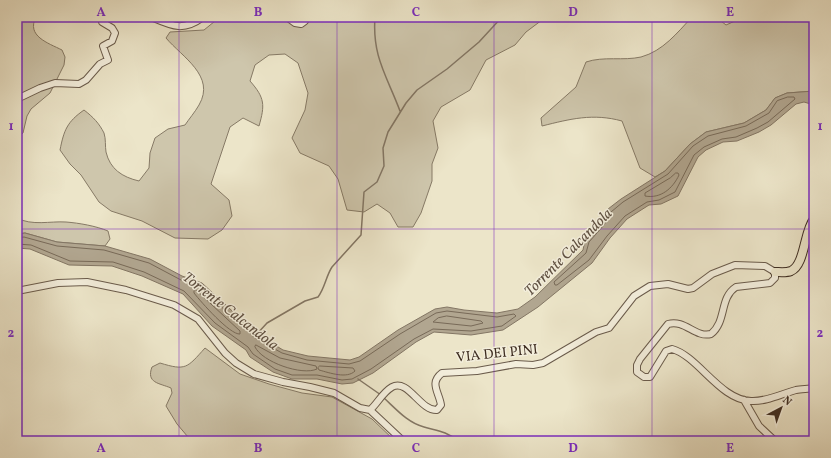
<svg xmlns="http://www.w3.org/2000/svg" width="831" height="458" font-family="Vollkorn,serif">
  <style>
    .green { fill: #cec6ac; stroke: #867a66 }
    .water { fill: #b1a690; stroke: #837664 }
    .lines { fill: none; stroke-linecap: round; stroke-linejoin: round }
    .shore { stroke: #786a58; stroke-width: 1 }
    .stream { stroke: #837664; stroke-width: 1.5 }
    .minor-casing { stroke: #6a5b4b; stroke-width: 8 }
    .major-casing { stroke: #3e2d21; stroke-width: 10 }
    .minor { stroke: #f3eedc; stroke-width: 6 }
    .major { stroke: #ece5c9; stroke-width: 8 }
    .grid { fill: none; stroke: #7b2cbf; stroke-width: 1; stroke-opacity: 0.55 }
    .labels { text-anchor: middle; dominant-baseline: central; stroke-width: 3; stroke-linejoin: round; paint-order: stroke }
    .street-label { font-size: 14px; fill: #3e2d21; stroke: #f3eedc }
    .water-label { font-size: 15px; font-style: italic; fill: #605142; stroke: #f3eedc }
    .neatline { fill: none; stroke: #7b2cbf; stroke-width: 1.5 }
    .grid-label { font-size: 13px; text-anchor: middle; font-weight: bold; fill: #7b2cbf }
  </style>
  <rect width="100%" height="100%" fill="#ece5c9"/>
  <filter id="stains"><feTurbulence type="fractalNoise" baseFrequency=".005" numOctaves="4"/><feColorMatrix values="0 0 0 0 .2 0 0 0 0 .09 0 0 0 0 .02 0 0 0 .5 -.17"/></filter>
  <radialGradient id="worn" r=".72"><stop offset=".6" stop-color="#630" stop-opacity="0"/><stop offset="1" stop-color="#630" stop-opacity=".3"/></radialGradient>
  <path class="green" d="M17 17H36C26 36 48 43 62 50L65 57 64 65 50 93 31 109 27 116 23 133 17 138Z
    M220 17H546L526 32 515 45 486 60 470 90 441 107 433 121 438 148 432 164V181L421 213 413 227H398L390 213 377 204 364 212 347 210 338 179 329 166 300 153 292 138 305 110 308 93 298 63 285 54 269 55 255 65 250 81C265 98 265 105 259 126L243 118 230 127 211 184 229 200 232 216 222 230 208 239 175 238 142 221 111 211 99 202 81 175 70 164 60 150C64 130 67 122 84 110 93 117 99 123 104 133 106 139 105 146 106 152 110 169 122 177 139 181L149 168 150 153 155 138 168 129 185 125C189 119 195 112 199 105 216 76 182 57 166 38L170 32 204 30Z
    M692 17H716L726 25 744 17H814V91L787 93 775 98 766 110 744 123 706 132 690 144 665 171 655 177 640 168 622 121C593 113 570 119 542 126L541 118 576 87 586 62C604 56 623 61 641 57 663 51 677 33 692 17Z
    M17 218C32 226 50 221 66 222 79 223 96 226 108 231L110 239 105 246 57 242 25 233 17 234Z
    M205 348 240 374 269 384 302 393 332 397 372 419 395 441H189L188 437 177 424 166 406 172 393 171 388C159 383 146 383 152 367L160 363C186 371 187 368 205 348Z"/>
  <path class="water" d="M814 91V105L804 102 796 104 771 125 759 132 737 141 723 142 706 150 698 157 678 196 661 204 649 205 627 219 610 238 592 263 538 307 503 330 471 335 434 332 416 342 373 373 353 383 342 384 317 379H292L273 372 250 357 246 350 212 326 183 294 142 276 112 266 69 265 30 249 17 248V234L25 233 57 242 105 246 150 259 182 276 202 283 257 334 283 350 308 356 350 360 359 357 398 330 435 309 447 307 464 310 497 313 518 309 535 297 583 250 585 240 600 222 608 209 621 199 665 171 690 144 706 132 744 123 766 110 775 98 787 93Z"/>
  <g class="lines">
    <path class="shore" d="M788 97H794L795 99 768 122 757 128 736 137 722 139 704 147 694 155 675 192 659 200 647 202 625 216 607 236 589 260 557 285H555L554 282 586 253 589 242 604 225 611 212 623 202 668 174 693 146 708 136 746 126 769 113 777 101Z
      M676 173H678L679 175C673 188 661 199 645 196V193L670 178Z
      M17 238 24 237 57 246 104 250 149 263 181 280 200 287 255 338 282 353 307 360 349 364 360 361 400 334 436 313 447 311 497 317 514 314 516 316 502 326 471 331 433 329 414 339 371 369 352 379 342 380 317 375H292L275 369 253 354 248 347 215 323 184 291 144 272 113 262 70 261 31 245 17 244
      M196 290 240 331V334C230 335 201 302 194 293V291Z
      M447 316 481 321 483 323 471 326 433 322 438 318Z
      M256 345 280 358 316 366 317 369C302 376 262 362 255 347Z
      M320 366 353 368 355 371C347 379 330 373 319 370L318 368Z"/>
    <path class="stream" d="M375 17C372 57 387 76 400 111
      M256 335 267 323 305 301 318 297C325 288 326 276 332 267L361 235 364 192 377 182 384 166 383 148 388 132 406 103 417 90 447 69 479 42 502 17
      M358 379 381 395
      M384 398C396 409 408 423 424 427 438 431 446 431 458 441"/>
    <g class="minor-casing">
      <path id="minor" d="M151 17C172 26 183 32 203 17
        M287 17 295 23 301 24 305 21 306 17
        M17 99 40 88 55 83 79 84 86 80 100 64 108 60 103 46 112 41 115 33 112 28 102 22 101 17
        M17 291 58 283 87 282 126 290 174 305 198 319 225 353 236 363 254 374 283 382 310 387 334 393 360 408 370 410
        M744 400 759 426 775 441
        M370 410C378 403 382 393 392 387 408 378 420 411 437 410L441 405C439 392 429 383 442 373L477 371 516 364 533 365 543 363 596 332 609 328 634 296 650 286 668 284 688 289 693 288 712 274 735 265 765 266 775 272V278L770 283 736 287C719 298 727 321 711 334 695 338 685 319 668 324L640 359 637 365V372L644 377H650L666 351 672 349C698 356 720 400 751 401 766 402 781 394 796 390 801 389 808 389 814 388
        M370 410 403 441"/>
    </g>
    <g class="major-casing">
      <path id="major" d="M775 272C779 272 786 273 791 271 805 265 804 231 814 219"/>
    </g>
    <use href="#minor" class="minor"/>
    <use href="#major" class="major"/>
  </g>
  <path class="grid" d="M179 17V441M337 17V441M494 17V441M652 17V441M17 229H814"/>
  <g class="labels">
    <g class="street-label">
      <text transform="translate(497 354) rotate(-6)">VIA DEI PINI</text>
    </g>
    <g class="water-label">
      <text transform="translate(569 253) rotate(-45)">Torrente Calcandola</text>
      <text transform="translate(230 312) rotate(38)">Torrente Calcandola</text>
    </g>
  </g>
  <rect width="831" height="458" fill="none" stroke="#ece5c9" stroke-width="44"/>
  <g transform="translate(781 408) rotate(41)" stroke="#f3eedc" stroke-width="3" paint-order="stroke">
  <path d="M0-3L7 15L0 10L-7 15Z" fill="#3e2d21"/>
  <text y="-6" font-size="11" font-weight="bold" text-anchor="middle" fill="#3e2d21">N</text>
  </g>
  <rect x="22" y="22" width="787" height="414" class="neatline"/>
  <g class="grid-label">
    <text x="101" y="16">A</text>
    <text x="258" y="16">B</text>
    <text x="416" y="16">C</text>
    <text x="573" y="16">D</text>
    <text x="730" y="16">E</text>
    <text x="11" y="130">1</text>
    <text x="820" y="130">1</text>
    <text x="11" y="337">2</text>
    <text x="820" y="337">2</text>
    <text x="101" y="452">A</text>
    <text x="258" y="452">B</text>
    <text x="416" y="452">C</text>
    <text x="573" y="452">D</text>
    <text x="730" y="452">E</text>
  </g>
  <rect width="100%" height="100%" filter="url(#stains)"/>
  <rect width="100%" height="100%" fill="url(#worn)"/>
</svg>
